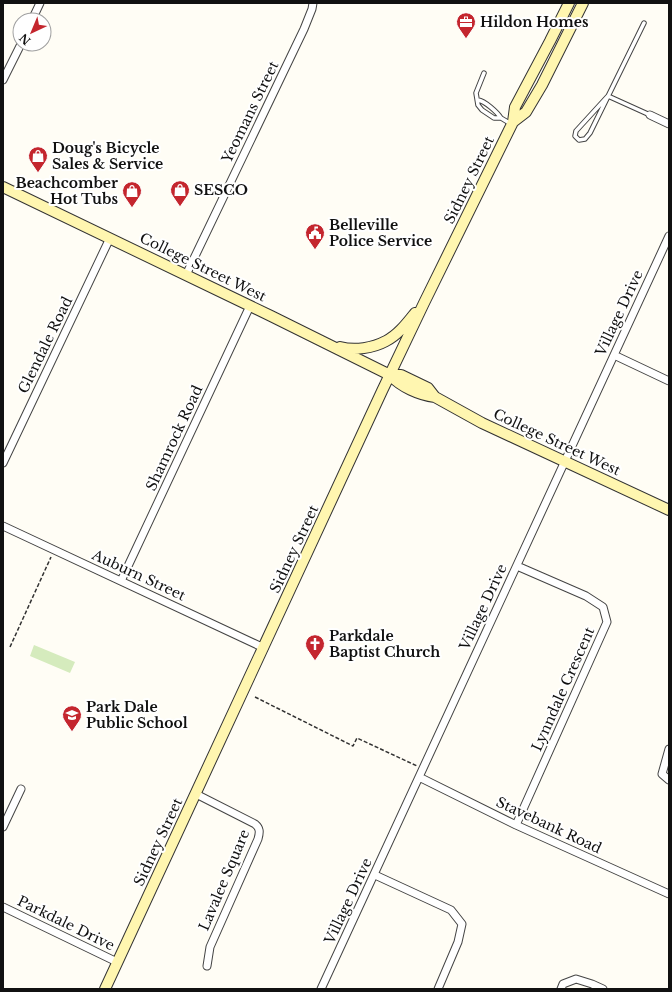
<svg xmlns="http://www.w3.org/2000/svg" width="672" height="992" font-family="'Libre Baskerville',serif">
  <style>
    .green { fill: #d5ebbd }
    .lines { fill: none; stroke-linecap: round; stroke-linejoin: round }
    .lane-casing { stroke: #444; stroke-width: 5.5 }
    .street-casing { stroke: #444; stroke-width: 9 }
    .secondary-casing { stroke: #333; stroke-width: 12 }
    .path { stroke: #333; stroke-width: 1.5; stroke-dasharray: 4 2; stroke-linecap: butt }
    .lane { stroke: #fff; stroke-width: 3.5 }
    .street { stroke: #fff; stroke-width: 7 }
    .secondary { stroke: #fff6b0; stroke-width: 10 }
    .labels { text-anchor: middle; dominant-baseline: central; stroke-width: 4; stroke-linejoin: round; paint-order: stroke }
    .poi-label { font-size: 14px; font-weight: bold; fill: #111; stroke: #fff; text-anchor: start }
    .street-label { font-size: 14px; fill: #111; stroke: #fff }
  </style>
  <rect width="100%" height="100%" fill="#fffdf5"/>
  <path class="green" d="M34 645 75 662 70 673 30 656Z"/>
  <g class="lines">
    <g class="lane-casing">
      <path id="lane" d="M484 73 476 93 478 105 482 110 494 118H501L511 124
        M608 96 576 131 575 136 579 140 585 139 590 133 644 23
        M608 96 650 115
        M478 100C485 101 497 112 501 118"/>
    </g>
    <g class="street-casing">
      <path id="street" d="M32 20 40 3
        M3 80 21 44
        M650 115 669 124
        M186 275 304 29 312 9 313 3
        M614 355 669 381
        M3 463 110 238
        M3 526 264 648
        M121 581 250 306
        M669 749 662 774 669 780
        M419 777 516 825 669 894
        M196 794 255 824C260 828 260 832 258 839L210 947 207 966
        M516 825 607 622 603 607 586 596 517 566
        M3 827 21 789
        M375 875 451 910 462 924 458 942 438 989
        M3 907 117 962
        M321 989 669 236
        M561 989 563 984 576 979 592 984 603 989"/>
    </g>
    <g class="secondary-casing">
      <path id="secondary" d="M513 122 526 112 542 85 583 3
        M3 187 271 316 390 375C401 387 419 395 435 397
        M340 347C355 351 373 348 386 341 398 335 407 323 415 313
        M390 375H401L428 388 435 397 482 423 669 510
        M105 989 382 391 424 303 513 122 515 107 550 41 569 3"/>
    </g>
    <path class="path" d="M10 647 51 557
      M255 697 353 746 357 738 417 766"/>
    <use href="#lane" class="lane"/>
    <use href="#street" class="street"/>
    <use href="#secondary" class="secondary"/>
  </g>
  <defs>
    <g id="office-pin" transform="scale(1)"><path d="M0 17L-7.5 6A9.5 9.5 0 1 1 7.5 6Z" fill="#c4262e" stroke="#fff"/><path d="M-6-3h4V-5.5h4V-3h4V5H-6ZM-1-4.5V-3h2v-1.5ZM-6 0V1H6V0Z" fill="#fff"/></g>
    <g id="shop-pin" transform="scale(1)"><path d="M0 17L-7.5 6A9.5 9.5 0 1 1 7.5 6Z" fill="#c4262e" stroke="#fff"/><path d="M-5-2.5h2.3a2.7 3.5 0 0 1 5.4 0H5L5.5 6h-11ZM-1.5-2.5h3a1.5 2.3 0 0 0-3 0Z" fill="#fff"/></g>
    <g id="civic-pin" transform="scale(1)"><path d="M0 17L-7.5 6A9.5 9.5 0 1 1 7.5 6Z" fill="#c4262e" stroke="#fff"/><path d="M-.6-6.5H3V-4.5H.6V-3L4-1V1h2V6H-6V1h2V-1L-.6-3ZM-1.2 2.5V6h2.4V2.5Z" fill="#fff"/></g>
    <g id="church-pin" transform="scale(1)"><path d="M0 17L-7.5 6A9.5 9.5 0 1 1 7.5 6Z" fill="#c4262e" stroke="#fff"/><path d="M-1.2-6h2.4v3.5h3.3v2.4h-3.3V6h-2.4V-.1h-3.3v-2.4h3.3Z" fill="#fff"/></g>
    <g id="school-pin" transform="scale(1)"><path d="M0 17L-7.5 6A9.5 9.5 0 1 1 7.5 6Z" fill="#c4262e" stroke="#fff"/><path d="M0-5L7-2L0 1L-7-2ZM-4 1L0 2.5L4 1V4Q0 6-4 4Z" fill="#fff"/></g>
  </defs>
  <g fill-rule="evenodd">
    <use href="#office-pin" x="466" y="22"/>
    <use href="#shop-pin" x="38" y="156"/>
    <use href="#shop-pin" x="180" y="190"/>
    <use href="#shop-pin" x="132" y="191"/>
    <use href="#civic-pin" x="315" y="233"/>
    <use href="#church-pin" x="315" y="644"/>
    <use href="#school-pin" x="72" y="715"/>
  </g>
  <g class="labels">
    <g class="poi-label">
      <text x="480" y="22">Hildon Homes</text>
      <text x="52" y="148">Doug's Bicycle<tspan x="52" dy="16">Sales &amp; Service</tspan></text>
      <text x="118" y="183" text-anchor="end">Beachcomber<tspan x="118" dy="16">Hot Tubs</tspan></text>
      <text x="194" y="190">SESCO</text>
      <text x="329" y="225">Belleville<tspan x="329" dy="16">Police Service</tspan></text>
      <text x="329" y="636">Parkdale<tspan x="329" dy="16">Baptist Church</tspan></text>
      <text x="86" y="707">Park Dale<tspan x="86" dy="16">Public School</tspan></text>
    </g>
    <g class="street-label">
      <text transform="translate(250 112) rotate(-64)">Yeomans Street</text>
      <text transform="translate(469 180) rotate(-64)">Sidney Street</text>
      <text transform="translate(203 267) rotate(26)">College Street West</text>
      <text transform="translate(619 313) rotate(-65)">Village Drive</text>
      <text transform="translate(45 345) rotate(-64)">Glendale Road</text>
      <text transform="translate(174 438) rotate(-65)">Shamrock Road</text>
      <text transform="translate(557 442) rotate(25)">College Street West</text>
      <text transform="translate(294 549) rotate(-65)">Sidney Street</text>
      <text transform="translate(139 575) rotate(25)">Auburn Street</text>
      <text transform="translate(483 607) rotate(-65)">Village Drive</text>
      <text transform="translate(563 689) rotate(-66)">Lynndale Crescent</text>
      <text transform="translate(549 825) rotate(25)">Stavebank Road</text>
      <text transform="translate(158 842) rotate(-65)">Sidney Street</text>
      <text transform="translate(224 880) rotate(-67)">Lavalee Square</text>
      <text transform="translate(348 901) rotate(-65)">Village Drive</text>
      <text transform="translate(66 923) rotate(26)">Parkdale Drive</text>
    </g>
  </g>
  <rect width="672" height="992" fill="none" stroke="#111111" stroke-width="8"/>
  <g transform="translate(32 32) rotate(224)"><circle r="19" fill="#ffffff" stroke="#a0a0a0"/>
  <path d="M0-3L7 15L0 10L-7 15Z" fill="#c4262e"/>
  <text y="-6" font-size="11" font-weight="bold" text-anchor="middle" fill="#111111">N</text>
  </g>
</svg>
